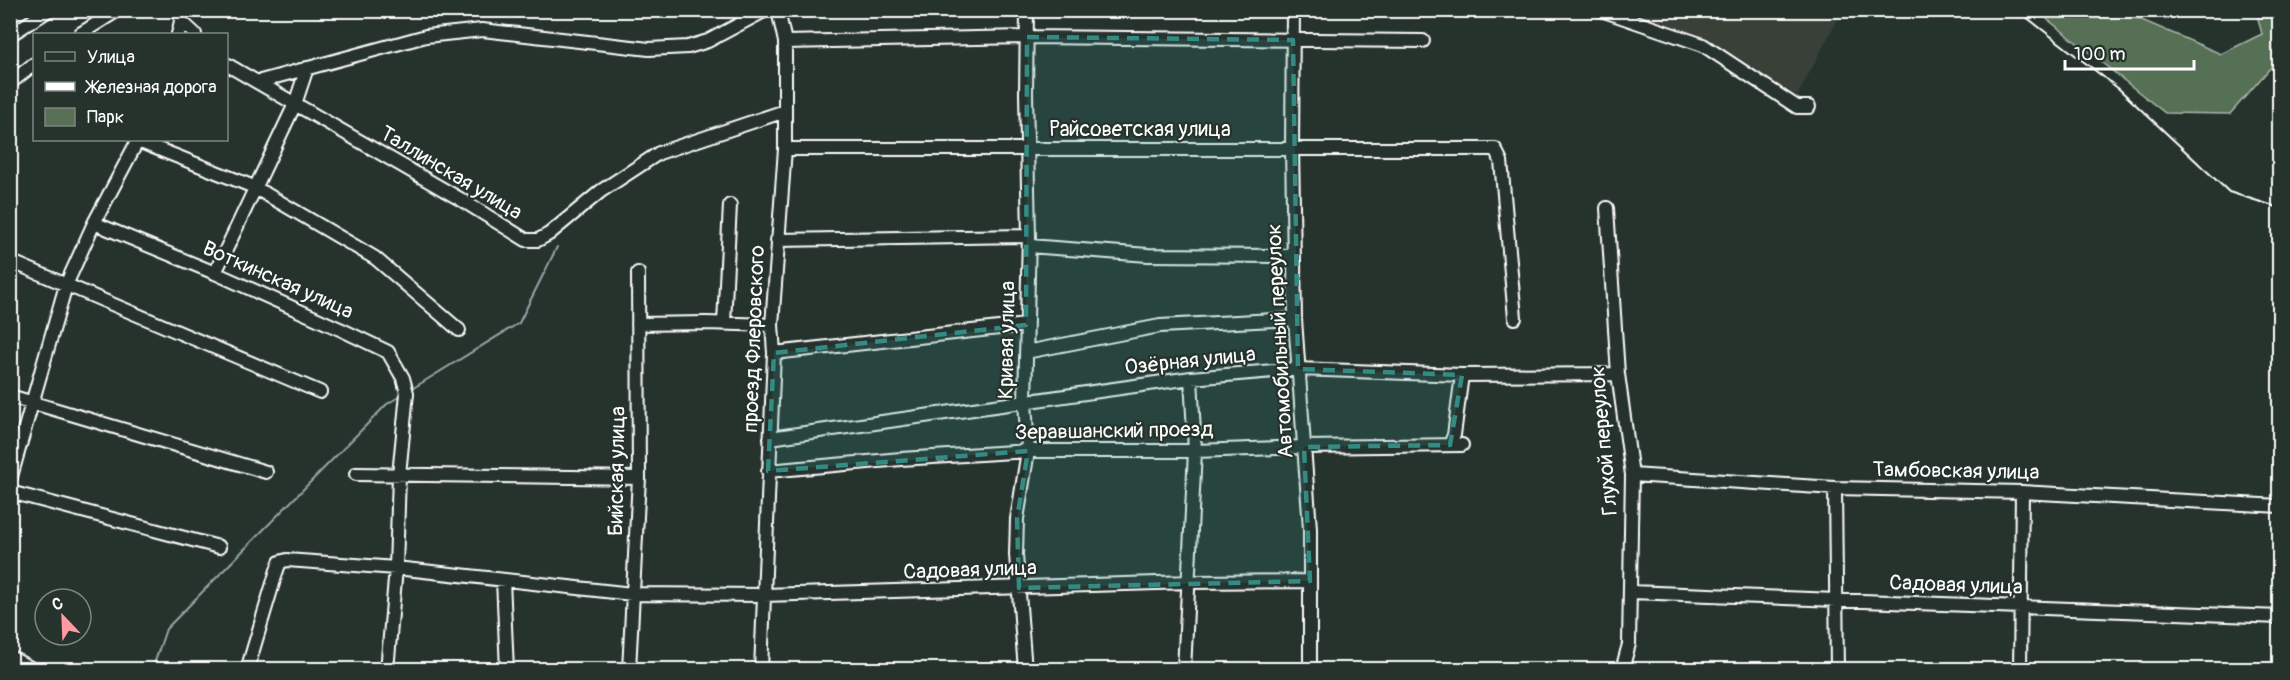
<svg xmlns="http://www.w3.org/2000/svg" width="2290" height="680" font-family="Pangolin,sans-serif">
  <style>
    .built { fill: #394037 }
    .green { fill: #577056; stroke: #abb8aa; stroke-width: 1.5 }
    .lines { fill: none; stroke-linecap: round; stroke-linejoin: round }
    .stream { stroke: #95a6ac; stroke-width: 2 }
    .minor-casing { stroke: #fff; stroke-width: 16 }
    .minor { stroke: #26332d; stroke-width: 12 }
    .rail { stroke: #fff; stroke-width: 2 }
    .marked { fill: #338b84; fill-opacity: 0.2; stroke: #338b84; stroke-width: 4.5; stroke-dasharray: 12 8; stroke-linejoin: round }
    .labels { text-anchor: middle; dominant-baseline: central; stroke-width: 4.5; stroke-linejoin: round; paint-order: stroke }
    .street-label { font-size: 21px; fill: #fff; stroke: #26332d }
  </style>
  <rect width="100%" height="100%" fill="#26332d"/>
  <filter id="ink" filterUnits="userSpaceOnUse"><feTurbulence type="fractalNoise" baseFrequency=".0167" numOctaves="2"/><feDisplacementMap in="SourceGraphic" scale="12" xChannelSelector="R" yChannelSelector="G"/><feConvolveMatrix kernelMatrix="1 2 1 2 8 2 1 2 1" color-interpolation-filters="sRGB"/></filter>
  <g filter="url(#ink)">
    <path class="built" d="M1625 11H1842L1797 96 1689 32Z"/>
    <path class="green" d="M2037 11H2129L2130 15 2221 54 2262 34 2256 11H2279V58L2230 114 2165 113Z"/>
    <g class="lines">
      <path class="stream" d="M410 390 519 323 557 247
        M152 670 166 629 387 404 402 395"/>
      <g class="minor-casing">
        <path id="minor" d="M1293 10 1292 149 1295 319 1310 529V670
          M1601 10 1703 45 1797 107H1809
          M181 21 195 34
          M80 34 118 10
          M178 34 181 21 180 10
          M10 35 49 10
          M785 42 1027 37 1423 41
          M226 64 257 82 426 36 482 30 649 49 688 47 708 41 766 10
          M257 82 460 199 526 240H538L549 234 601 191 659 153 785 111
          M10 83 34 64
          M138 141 254 187 375 258 459 330
          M785 149H1495L1501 161 1515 318
          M1607 208 1618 374 1632 475 1629 644 1622 670
          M94 223 215 273 342 330 388 352 403 378 407 393 399 475 396 568 387 670
          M777 240 1029 236
          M1029 246 1148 255 1294 256
          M10 261 320 392
          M215 273 295 104 307 68
          M724 323 730 205
          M638 324 706 323 772 325
          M1026 352 1160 326 1295 319
          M774 353 1026 325
          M10 396 266 472
          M770 438 1191 378 1298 369 1462 375 1618 374
          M1450 445 1454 435 1462 375
          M768 471 901 459 1028 451H1195L1304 447 1462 445
          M356 474 639 478
          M1632 475 1835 488 2022 492 2280 506
          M10 480 66 285 94 223 138 140
          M1835 488 1837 670
          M10 492 219 547
          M503 580 507 670
          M1631 592 2280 617
          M10 657 34 670
          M247 670 277 570 280 562 287 560 396 568 632 594 764 595 1190 582 1310 581
          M629 670 639 478 638 273
          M761 670 774 353 772 325 785 149V42L778 10
          M1025 670 1016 555 1017 519 1028 451 1025 401 1029 236 1026 93 1027 10
          M1184 670 1195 451 1191 378
          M2020 670 2022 492"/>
      </g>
      <use href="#minor" class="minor"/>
      <path class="rail" d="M2017 10 2119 89 2229 192 2280 208"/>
    </g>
  </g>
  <path class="marked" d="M1027 37 1293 40 1298 369 1462 375 1450 445 1304 447 1310 581 1019 588 1017 519 1028 451 768 471 774 353 1026 325Z"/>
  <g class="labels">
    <g class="street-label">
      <text x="1140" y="129">Райсоветская улица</text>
      <text transform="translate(451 173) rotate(31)">Таллинская улица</text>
      <text transform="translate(278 280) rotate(24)">Воткинская улица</text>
      <text transform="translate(754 339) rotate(-88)">проезд Флеровского</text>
      <text transform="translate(1007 340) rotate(-89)">Кривая улица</text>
      <text transform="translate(1280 341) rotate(-93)">Автомобильный переулок</text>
      <text transform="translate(1190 361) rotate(-6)">Озёрная улица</text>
      <text transform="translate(1114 431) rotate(-1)">Зеравшанский проезд</text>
      <text transform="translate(1604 441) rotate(-95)">Глухой переулок</text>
      <text transform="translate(617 471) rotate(-89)">Бийская улица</text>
      <text transform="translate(1956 471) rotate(1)">Тамбовская улица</text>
      <text transform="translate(970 570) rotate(-2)">Садовая улица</text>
      <text transform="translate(1956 585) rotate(2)">Садовая улица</text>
    </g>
  </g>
  <rect width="2290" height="680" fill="none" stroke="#26332d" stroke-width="36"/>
  <rect x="18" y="18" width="2254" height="644" fill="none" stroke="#fff" stroke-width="2" filter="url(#ink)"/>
  <rect x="33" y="33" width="195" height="108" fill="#26332d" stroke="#7d8581" stroke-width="1.5"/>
  <rect x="45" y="52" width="30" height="9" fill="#26332d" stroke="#7d8581" stroke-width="1.5"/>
  <text x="87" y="63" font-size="18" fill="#ffffff">Улица</text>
  <rect x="45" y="82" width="30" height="9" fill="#ffffff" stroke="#7d8581" stroke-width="1.5"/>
  <text x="87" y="93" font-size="18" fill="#ffffff">Железная дорога</text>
  <rect x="45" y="108" width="30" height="18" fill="#577056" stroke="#7d8581" stroke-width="1.5"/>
  <text x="87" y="123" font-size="18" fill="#ffffff">Парк</text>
  <g transform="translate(63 617) rotate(337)"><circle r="28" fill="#26332d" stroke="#7d8581" stroke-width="1.5"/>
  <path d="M0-4.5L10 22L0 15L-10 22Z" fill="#ff9aa2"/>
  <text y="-9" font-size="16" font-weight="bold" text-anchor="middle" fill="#ffffff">С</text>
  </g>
  <path d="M2065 60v9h129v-9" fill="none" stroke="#ffffff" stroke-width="3"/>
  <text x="2074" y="60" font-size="18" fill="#ffffff" stroke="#26332d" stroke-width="4.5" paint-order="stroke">100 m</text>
</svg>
